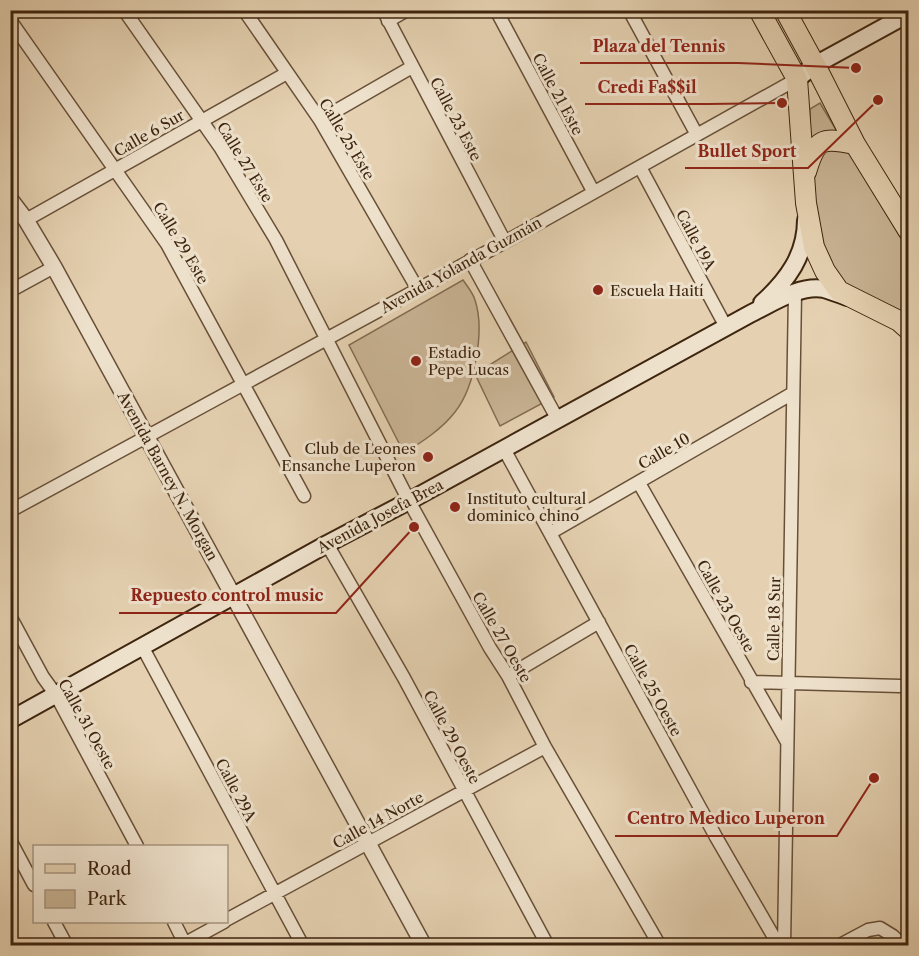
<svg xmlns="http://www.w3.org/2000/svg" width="919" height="956" font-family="'Libre Caslon Text',serif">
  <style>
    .green { fill: #c9b495; stroke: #846c52; stroke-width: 1.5 }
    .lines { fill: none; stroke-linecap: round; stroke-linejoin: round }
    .minor-casing { stroke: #685038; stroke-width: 15 }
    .tertiary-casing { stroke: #685038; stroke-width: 18 }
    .secondary-casing { stroke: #3e250f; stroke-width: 20 }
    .primary-casing { stroke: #3e250f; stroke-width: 22 }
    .minor { stroke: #eee1cc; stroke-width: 12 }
    .tertiary { stroke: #eee1cc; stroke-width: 15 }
    .secondary { stroke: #eee1cc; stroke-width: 16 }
    .primary { stroke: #e5d1b1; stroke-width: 20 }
    .poi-dot { fill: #8f2418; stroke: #eee1cc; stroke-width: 2 }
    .labels { text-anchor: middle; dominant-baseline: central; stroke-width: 6; stroke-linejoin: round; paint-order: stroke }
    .street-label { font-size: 15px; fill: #3e250f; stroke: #eee1cc }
    .poi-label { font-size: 15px; fill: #3e250f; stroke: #eee1cc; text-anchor: start }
    .leader { fill: none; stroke: #8f2418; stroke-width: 2 }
    .callout-dot { fill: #8f2418; stroke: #eee1cc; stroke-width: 2 }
    .callout-label { font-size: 16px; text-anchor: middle; font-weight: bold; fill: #8f2418; stroke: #eee1cc; stroke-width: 6; stroke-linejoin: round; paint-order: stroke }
  </style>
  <rect width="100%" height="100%" fill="#e5d1b1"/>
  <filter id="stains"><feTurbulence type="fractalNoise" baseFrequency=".00333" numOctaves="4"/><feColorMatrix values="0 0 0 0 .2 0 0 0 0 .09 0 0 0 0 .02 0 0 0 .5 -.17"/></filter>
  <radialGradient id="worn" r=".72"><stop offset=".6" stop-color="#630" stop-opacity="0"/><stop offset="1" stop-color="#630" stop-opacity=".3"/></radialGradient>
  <path class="green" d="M820 103 908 250V313L907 314 846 285 833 268 821 243 809 180 810 109Z
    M463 280C467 286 473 293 475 300 485 330 475 387 455 412 442 429 422 442 404 453L349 345Z
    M526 342 554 397 500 426 475 374Z"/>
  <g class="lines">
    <g class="minor-casing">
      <path id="minor" d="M124 10 220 147 276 240 409 501 490 648 508 676 545 747 660 946
        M244 10 320 120 417 288
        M383 10 505 242
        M496 10 593 191
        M629 10 697 135
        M10 20 167 244 304 496
        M388 21 407 10
        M320 120 412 67
        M640 167 726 327
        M26 220 287 73
        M470 260 558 420
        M10 291 54 267
        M504 449 716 837 779 946
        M639 483 787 742
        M10 511 505 242 797 79
        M550 533 793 393
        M327 544 404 678 548 946
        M10 616 43 677 56 695 137 846
        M143 648 303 946
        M508 676 599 622
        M751 682 900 686
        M10 840 34 885
        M226 920 545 747
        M54 922 67 946
        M174 922 186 946
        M180 946 224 922
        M784 946 795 293
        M838 946 868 930 880 928 893 936 903 946"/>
    </g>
    <g class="tertiary-casing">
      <path id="tertiary" d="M10 199 26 220 54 267 424 946"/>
    </g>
    <g class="secondary-casing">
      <path id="secondary" d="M797 79 815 65 908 14
        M762 303C787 281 806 255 806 220
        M10 720 327 544 409 501 750 314C771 304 800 284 824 289 831 291 839 294 847 297"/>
    </g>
    <g class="primary-casing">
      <path id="primary" d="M759 10 797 79 806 203 814 247 825 271 839 291 899 321 908 329
        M785 10 815 65 855 144 908 230
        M806 172C816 138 822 137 855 144"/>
    </g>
    <use href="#minor" class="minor"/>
    <use href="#tertiary" class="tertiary"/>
    <use href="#secondary" class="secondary"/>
    <use href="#primary" class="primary"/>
  </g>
  <g class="poi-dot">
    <circle cx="598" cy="290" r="6"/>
    <circle cx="416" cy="361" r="6"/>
    <circle cx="428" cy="457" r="6"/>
    <circle cx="455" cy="507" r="6"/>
  </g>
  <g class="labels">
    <g class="street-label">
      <text transform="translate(558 94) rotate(62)">Calle 21 Este</text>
      <text transform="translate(456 119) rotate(62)">Calle 23 Este</text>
      <text transform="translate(149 133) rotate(-30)">Calle 6 Sur</text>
      <text transform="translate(347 139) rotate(59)">Calle 25 Este</text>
      <text transform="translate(245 162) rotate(58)">Calle 27 Este</text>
      <text transform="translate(696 240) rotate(62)">Calle 19A</text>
      <text transform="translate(181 243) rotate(59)">Calle 29 Este</text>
      <text transform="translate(461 265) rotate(-29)">Avenida Yolanda Guzmán</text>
      <text transform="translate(664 451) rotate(-30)">Calle 10</text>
      <text transform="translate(168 476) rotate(61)">Avenida Barney N. Morgan</text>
      <text transform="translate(380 516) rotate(-28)">Avenida Josefa Brea</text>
      <text transform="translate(726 606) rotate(61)">Calle 23 Oeste</text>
      <text transform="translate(774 619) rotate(-89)">Calle 18 Sur</text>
      <text transform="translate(502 637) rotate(60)">Calle 27 Oeste</text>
      <text transform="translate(653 690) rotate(61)">Calle 25 Oeste</text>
      <text transform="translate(87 724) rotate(61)">Calle 31 Oeste</text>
      <text transform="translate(452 737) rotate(62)">Calle 29 Oeste</text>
      <text transform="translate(236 790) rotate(62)">Calle 29A</text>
      <text transform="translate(378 820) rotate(-29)">Calle 14 Norte</text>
    </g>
    <g class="poi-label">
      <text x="610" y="290">Escuela Haití</text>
      <text x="428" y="352">Estadio<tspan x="428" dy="17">Pepe Lucas</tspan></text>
      <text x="416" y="448" text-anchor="end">Club de Leones<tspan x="416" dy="17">Ensanche Luperon</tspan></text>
      <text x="467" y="498">Instituto cultural<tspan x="467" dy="17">dominico chino</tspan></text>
    </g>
  </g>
  <path class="leader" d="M856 68L738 63H580M782 103L708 104H585M878 100L808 168H685M414 527L336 613H119M874 778L837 836H615"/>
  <g class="callout-dot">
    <circle cx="856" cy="68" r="6"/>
    <circle cx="782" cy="103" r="6"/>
    <circle cx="878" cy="100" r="6"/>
    <circle cx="414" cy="527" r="6"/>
    <circle cx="874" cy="778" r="6"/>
  </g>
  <g class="callout-label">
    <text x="659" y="52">Plaza del Tennis</text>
    <text x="647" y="93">Credi Fa$$il</text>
    <text x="747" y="157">Bullet Sport</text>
    <text x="227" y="601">Repuesto control music</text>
    <text x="726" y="824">Centro Medico Luperon</text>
  </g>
  <rect width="919" height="956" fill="none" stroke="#e5d1b1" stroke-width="36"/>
  <rect x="12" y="12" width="895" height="932" fill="none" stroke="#3e250f" stroke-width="3"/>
  <rect x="18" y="18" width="883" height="920" fill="none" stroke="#3e250f" stroke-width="1.5"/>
  <rect x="33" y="845" width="195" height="78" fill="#eee1cc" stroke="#a89680" stroke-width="1.5"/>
  <rect x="45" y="864" width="30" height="9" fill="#e5d1b1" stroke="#a89680" stroke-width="1.5"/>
  <text x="87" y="875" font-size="18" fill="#3e250f">Road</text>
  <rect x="45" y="890" width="30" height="18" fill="#c9b495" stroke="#a89680" stroke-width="1.5"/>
  <text x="87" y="905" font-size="18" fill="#3e250f">Park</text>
  <rect width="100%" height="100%" filter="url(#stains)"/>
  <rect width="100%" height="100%" fill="url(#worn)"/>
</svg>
